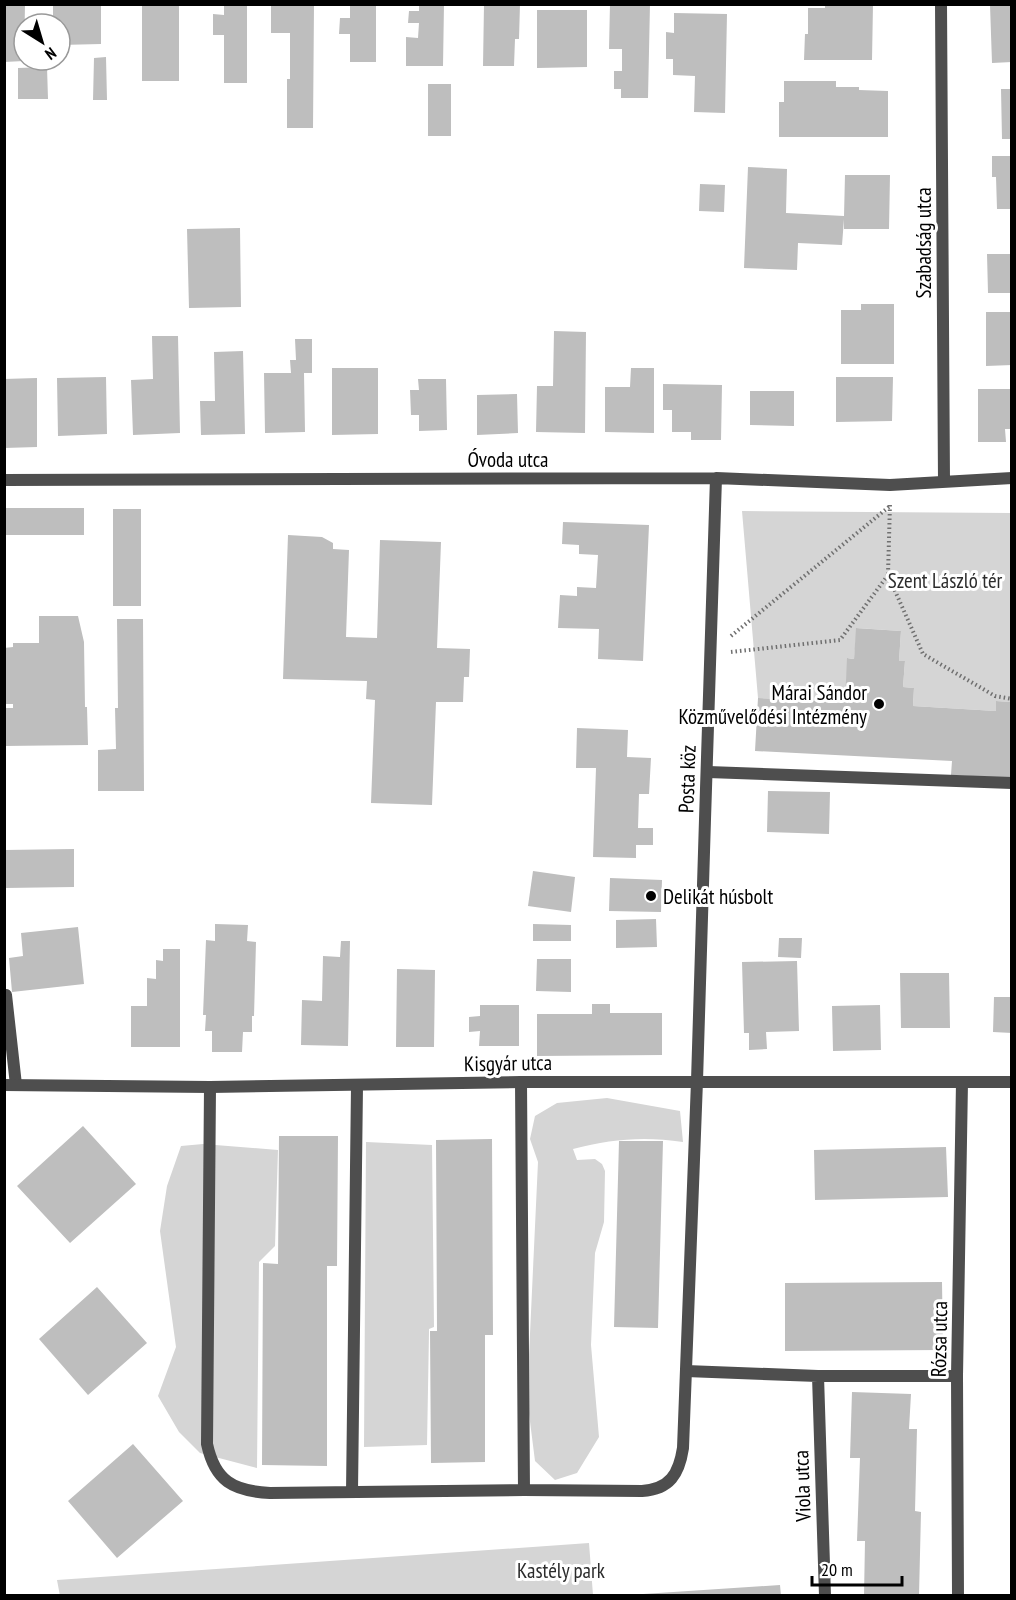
<svg xmlns="http://www.w3.org/2000/svg" width="1016" height="1600" font-family="'PT Sans Narrow',sans-serif">
  <style>
    .green { fill: #d5d5d5 }
    .building { fill: #bebebe }
    .lines { fill: none; stroke-linecap: round; stroke-linejoin: round }
    .path { stroke: #707070; stroke-width: 4; stroke-dasharray: 1.5 3; stroke-linecap: butt }
    .service { stroke: #4e4e4e; stroke-width: 12 }
    .minor { stroke: #4e4e4e; stroke-width: 12 }
    .poi-dot { fill: #000; stroke: #fff; stroke-width: 2 }
    .labels { text-anchor: middle; dominant-baseline: central; stroke-width: 6; stroke-linejoin: round; paint-order: stroke }
    .street-label { font-size: 21px; fill: #000; stroke: #fff }
    .park-label { font-size: 21px; fill: #2c2c2c; stroke: #fff }
    .poi-label { font-size: 21px; fill: #000; stroke: #fff; text-anchor: end }
  </style>
  <rect width="100%" height="100%" fill="#fff"/>
  <path class="green" d="M742 511 1011 513V702L997 701 996 711 913 706 914 688 903 687 905 661H899L901 631 857 628 854 659 848 658 845 702 758 698Z
    M607 1098 680 1111 683 1142C644 1136 611 1139 573 1149L577 1160 595 1159 602 1164 605 1171 604 1222 595 1253 591 1345 599 1437 577 1473 555 1480 535 1461 527 1398 538 1162 530 1139 535 1116 557 1103Z
    M366 1142 432 1145 434 1327 429 1329V1332L427 1445 364 1447Z
    M203 1144 278 1150 275 1246 259 1262 257 1468 200 1453 179 1432 158 1396 176 1347 160 1231 167 1186 181 1146Z
    M589 1543 593 1595 60 1596 57 1580Z"/>
  <path class="building" d="M4 4H25L24 61 4 62Z
    M53 4H101V44L60 45V24H53Z
    M142 4H179V81H142Z
    M224 4H247V83H224V35H213V14L224 15Z
    M271 4H314L313 128H287V79H290V33H271Z
    M350 4H376V62H350V34H339L340 18H350Z
    M419 4H444L443 66H406V37L418 38 419 23H408L409 11H419Z
    M484 4H520L519 39H515L514 66H483Z
    M610 4H650L648 98H621V89H614V71H622V49H609Z
    M825 4H873L872 60H804L805 34H808V8H825Z
    M990 5H1012V62L992 63Z
    M537 10H587V67L537 68Z
    M674 13 727 14 725 113 694 112 695 76 673 75V59H666V32L674 33Z
    M106 57 107 100H93L94 58Z
    M47 67 48 99H18V68Z
    M784 81H836V87H859V90L888 91V137H779V102H784Z
    M428 84H451V136H428Z
    M1001 89H1012V139H1002Z
    M992 156H1012V209H997L996 177H992Z
    M748 167 787 169 786 213 844 216 845 175H890L889 229H844V219L842 245 798 243 797 270 744 268Z
    M700 184 725 185 724 212 699 211Z
    M240 228 241 307 189 308 187 229Z
    M987 254H1012V293H988Z
    M861 304H894V364H841V310H861Z
    M986 312H1012V365L986 366Z
    M554 331 586 332 585 433 536 432 537 386H553Z
    M152 336H178L180 433 133 435 131 380 153 379Z
    M295 339H312V373H304L305 432 265 433 264 373H291L290 360H296Z
    M243 351 245 434 201 435 200 401H215L214 352Z
    M332 368H378V434L332 435Z
    M631 368H654V433L605 432V387H630Z
    M106 377 107 434 58 436 57 378Z
    M836 377H893L892 421 836 422Z
    M37 378V447L4 448V379Z
    M418 379H446L447 430 419 431V415H411L410 390H419Z
    M663 384 722 385 721 440H691V432H672V410H663Z
    M978 389H1012V429H1005L1006 442H978Z
    M750 391H794V426L750 425Z
    M517 394 518 433 477 435V395Z
    M4 508H84V535H4Z
    M113 509H141V606H113Z
    M563 522 649 525 643 661 598 659 599 629 558 628 560 595 577 596V587L596 588 598 555 579 554V545L562 544Z
    M288 535 322 537 333 543V549L349 550 346 637 377 638 380 540 441 542 437 648 470 649 469 677H464L463 702H436L432 805 371 803 375 700 366 699 367 681 283 679Z
    M39 616H78L84 642 85 707H87L88 745 4 746V708H13V704H4V648L13 647V643H39Z
    M117 619H143L144 791H98V750L116 749 115 708H118Z
    M856 628 901 631 899 661H905L903 687 914 688 913 706 996 711V701L1012 702V778L951 775 952 761 755 751 758 698 845 702 847 658 854 659Z
    M577 728 628 730 627 757 651 758 649 794H639L638 828H653V845H636V858L593 857 596 768H576Z
    M768 791 830 792 829 834 767 832Z
    M74 849V887L5 888V850Z
    M533 871 575 877 571 912 528 906Z
    M610 878 662 880 661 912 609 911Z
    M656 919 657 947 616 948V920Z
    M215 924 248 925 247 941 256 942 254 1016H252V1032H243L242 1052H212V1031H205L206 1015H203L206 940 215 941Z
    M533 924 571 925V941H533Z
    M78 927 84 984 12 992 9 958 23 956 21 933Z
    M779 938H802L801 958 778 957Z
    M341 941H350L348 1046 301 1045 302 1000 322 1001 323 956 340 957Z
    M163 949H180V1047H131V1006H147V978L156 979V960L163 961Z
    M537 959H571V992L536 991Z
    M797 961 799 1031 766 1032 767 1049 749 1050V1033H744L742 962Z
    M397 969 435 970 434 1047H396Z
    M900 973H949L950 1028H901Z
    M994 997H1012V1033L993 1032Z
    M592 1004H610V1013H662V1055L537 1056V1014H592Z
    M480 1005H519V1046H479L480 1031 469 1032V1017L480 1016Z
    M880 1005 881 1050 833 1051 832 1006Z
    M83 1126 136 1184 70 1243 17 1186Z
    M279 1136H338L337 1266H327V1466L262 1465 263 1263 278 1264Z
    M492 1139 493 1335H485V1462L431 1463 430 1331H437L436 1140Z
    M619 1141H663L658 1328 614 1327Z
    M946 1147 948 1197 815 1200 814 1150Z
    M942 1282 943 1350 785 1351V1283Z
    M97 1287 147 1343 88 1395 39 1339Z
    M852 1392 911 1394 909 1429H917L915 1511 921 1512 919 1596H864L865 1541H857L860 1458H850Z
    M133 1444 183 1501 117 1558 68 1501Z
    M780 1585 781 1596H643V1594Z"/>
  <g class="lines">
    <path class="path" d="M888 574 890 504
      M731 636 890 506
      M731 652 840 640 888 575 923 654 995 696 1012 699"/>
    <path class="service" d="M708 772 1012 783
      M6 995 16 1085
      M521 1082 524 1490
      M210 1087 207 1444C215 1481 233 1491 270 1493L524 1490 642 1491C670 1489 679 1474 683 1448L697 1081
      M686 1371 818 1376H957
      M818 1376 825 1596
      M352 1492 357 1086
      M958 1596 957 1376 962 1082"/>
    <path class="minor" d="M941 4 944 481
      M4 480 716 478 890 485 1012 478
      M697 1081C704 880 708 679 716 478
      M4 1085 210 1087 521 1082H1012"/>
  </g>
  <g class="poi-dot">
    <circle cx="879" cy="704" r="6"/>
    <circle cx="651" cy="896" r="6"/>
  </g>
  <g class="labels">
    <g class="street-label">
      <text transform="translate(923 243) rotate(-90)">Szabadság utca</text>
      <text x="508" y="459">Óvoda utca</text>
      <text transform="translate(687 779) rotate(-88)">Posta köz</text>
      <text transform="translate(508 1063) rotate(-1)">Kisgyár utca</text>
      <text transform="translate(939 1339) rotate(-89)">Rózsa utca</text>
      <text transform="translate(802 1486) rotate(-92)">Viola utca</text>
    </g>
    <g class="park-label">
      <text x="945" y="580">Szent László tér</text>
      <text x="561" y="1570">Kastély park</text>
    </g>
    <g class="poi-label">
      <text x="867" y="692">Márai Sándor<tspan x="867" dy="24">Közművelődési Intézmény</tspan></text>
      <text x="663" y="896" text-anchor="start">Delikát húsbolt</text>
    </g>
  </g>
  <rect width="1016" height="1600" fill="none" stroke="#000000" stroke-width="12"/>
  <g transform="translate(42 42) rotate(143)"><circle r="28" fill="#ffffff" stroke="#999999" stroke-width="1.5"/>
  <path d="M0-4.5L10 22L0 15L-10 22Z" fill="#000000"/>
  <text y="-9" font-size="16" font-weight="bold" text-anchor="middle" fill="#000000">N</text>
  </g>
  <path d="M812 1576v9h90v-9" fill="none" stroke="#000000" stroke-width="3"/>
  <text x="821" y="1576" font-size="18" fill="#000000" stroke="#ffffff" stroke-width="4.5" paint-order="stroke">20 m</text>
</svg>
